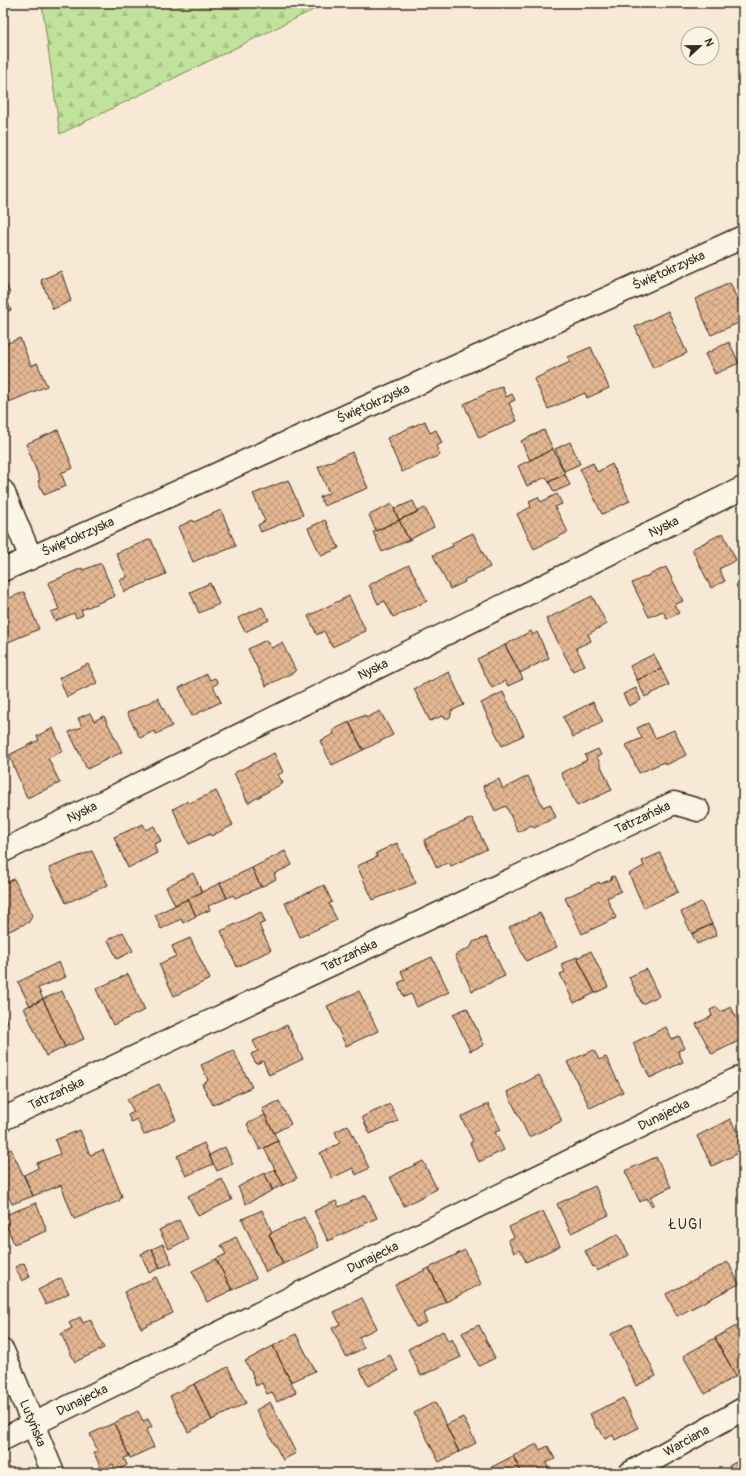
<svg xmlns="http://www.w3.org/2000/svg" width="746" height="1476" font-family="Pangolin,sans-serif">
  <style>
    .forest { fill: url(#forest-firs); stroke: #7e865c }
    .building { fill: url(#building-cross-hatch); stroke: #3b2a1e }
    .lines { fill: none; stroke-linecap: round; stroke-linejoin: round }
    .minor-casing { stroke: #3b2a1e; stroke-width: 25 }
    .minor { stroke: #fcf5e5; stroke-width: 22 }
    .labels { text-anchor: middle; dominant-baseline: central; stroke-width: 3; stroke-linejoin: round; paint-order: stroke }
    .street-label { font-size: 13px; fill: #3b2a1e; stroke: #fcf5e5 }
    .neighbourhood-label { font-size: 14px; letter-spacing: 1px; fill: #3b2a1e; stroke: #fcf5e5 }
  </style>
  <defs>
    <pattern id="forest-firs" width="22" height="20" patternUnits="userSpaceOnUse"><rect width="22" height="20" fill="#c0e29b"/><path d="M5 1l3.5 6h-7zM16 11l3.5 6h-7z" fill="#a6c285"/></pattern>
    <pattern id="building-cross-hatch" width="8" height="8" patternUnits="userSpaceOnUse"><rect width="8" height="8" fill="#e3b793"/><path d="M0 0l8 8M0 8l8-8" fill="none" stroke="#b99577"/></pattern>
  </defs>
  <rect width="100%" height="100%" fill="#f7e9d5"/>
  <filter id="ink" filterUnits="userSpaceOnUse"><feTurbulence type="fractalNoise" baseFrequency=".025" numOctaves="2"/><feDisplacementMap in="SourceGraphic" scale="8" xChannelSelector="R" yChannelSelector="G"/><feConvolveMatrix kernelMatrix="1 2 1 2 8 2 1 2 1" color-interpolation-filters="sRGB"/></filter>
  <g filter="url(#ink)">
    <path class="forest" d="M45 3H327L60 134 42 4Z"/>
    <path class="building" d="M61 271 71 301 53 309 41 280Z
      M3 281H5L10 294 6 298 11 310 3 313Z
      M730 283 741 308 743 307V321L711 335 695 299Z
      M668 311 687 353 653 368 635 327Z
      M20 338 31 366 37 363 47 386 9 402 3 387V345Z
      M729 342 739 363 715 374 705 354Z
      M591 347 609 388 587 398 585 393 548 409 534 379 570 362 568 357Z
      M502 386 506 397 512 394 515 400 509 403 517 421 479 438 464 404Z
      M425 421 430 433 436 430 442 443 436 446 440 455 402 472 387 438Z
      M58 430 73 468 61 473 66 486 44 495 38 481 40 480 26 444Z
      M544 430 553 449 530 460 521 441Z
      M570 442 580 464 564 471 555 449Z
      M553 449 565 474 549 482 546 477 527 486 518 466Z
      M352 452 368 488 324 506 320 497 329 493 318 467Z
      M593 463 597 472 612 464 630 501 602 514 580 469Z
      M565 474 570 485 554 492 549 482Z
      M288 480 303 515 261 532 258 525 265 521 253 494Z
      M557 494 562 504 555 507 568 532 534 549 517 514 531 507 529 501 538 497 541 502Z
      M413 501 418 512 399 520 394 509Z
      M392 504 399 520 376 531 369 515Z
      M425 508 434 527 409 540 399 520Z
      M221 510 236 546 214 555 213 553 193 562 178 527 193 520 194 522Z
      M325 520 339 548 321 556 308 528Z
      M399 520 409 540 382 552 373 532Z
      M473 533 490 567 464 580 465 582 450 589 433 555 453 546 452 543Z
      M723 533 736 560 719 569 725 581 711 588 692 549Z
      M151 539 166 574 124 592 120 580 127 577 116 553Z
      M101 563 115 596 81 610 83 615 76 618 74 613 55 621 51 612 59 609 48 583 82 568 83 570Z
      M409 565 427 601 393 617 385 601 378 604 369 585Z
      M666 567 683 601 674 605 679 613 667 619 663 611 649 617 632 583Z
      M743 581V598L736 585Z
      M210 583 219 604 199 613 190 592Z
      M24 592 39 629 6 643 4 638H3V601Z
      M349 596 366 631 332 647 324 631 317 635 308 616Z
      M592 596 607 624 588 634 591 641 576 648 585 665 573 671 546 619Z
      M262 607 269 620 245 632 238 618Z
      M531 631 533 635 537 632 549 658 520 673 505 645Z
      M266 640 271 648 282 643 296 671 266 686 248 649Z
      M505 645 523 679 508 686 505 681 492 688 477 659Z
      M654 654 661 669 637 680 630 666Z
      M88 664 97 683 67 697 59 678Z
      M661 669 669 685 645 697 637 680Z
      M449 672 464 705 451 711V716L449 718H446L442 716 430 721 414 689Z
      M207 674 210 680 215 678 218 683 213 686 221 702 192 716 179 688Z
      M636 688 641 700 629 706 623 694Z
      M503 692 524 735 502 746 481 703Z
      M158 698 172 726 156 734 154 731 140 738 127 713Z
      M593 702 603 722 573 737 563 717Z
      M380 711 393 735 363 750 349 722 365 715 366 718Z
      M90 713 94 721 104 716 122 752 87 769 69 732 82 727 78 718Z
      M349 722 363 750 332 765 320 741 334 734 333 730Z
      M648 723 655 738 674 730 686 755 666 765 664 762 639 773 626 745 642 738 637 728Z
      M53 728 63 751 48 758 60 783 27 798 9 755 39 740 37 736Z
      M598 749 601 755 597 757 612 790 577 806 561 773 587 760 585 755Z
      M274 753 283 772 278 775 283 783 248 803 234 773Z
      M528 776 543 807 550 804 556 817 534 828 532 825 518 832 506 806 495 811 483 786 499 779 503 789Z
      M216 791 233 825 211 836 210 834 189 844 173 809 188 801 190 803Z
      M472 818 487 849 451 866 449 862 437 868 424 840Z
      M143 824 146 830 154 826 161 841 154 844 157 853 128 868 114 837Z
      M397 843 416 883 373 900 357 866 377 857 376 853Z
      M92 851 108 885 66 903 49 868Z
      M285 851 292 865 274 874 276 879 261 887 252 868Z
      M660 853 678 892 644 908 629 874 644 866 642 861Z
      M252 868 261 887 235 898 233 895 227 898 220 883Z
      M193 873 202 892 175 905 166 887Z
      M614 876 621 891 607 898 616 918 582 934 565 898 599 882 600 884 612 879 611 877Z
      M14 879 32 915 29 922 7 932 3 924V884Z
      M220 883 227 898 208 906 210 910 196 916 188 899Z
      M324 885 332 902 329 904 337 920 300 937 285 903Z
      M188 899 196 916 183 923 181 919 161 929 155 915Z
      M701 902 712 924 692 934 681 912Z
      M261 912 265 922 259 925 271 950 237 967 221 931Z
      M540 913 557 947 526 961 509 927Z
      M712 924 717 935 697 944 692 934Z
      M123 932 133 951 117 959 108 940Z
      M487 937 505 976 472 991 455 955 471 947 473 942Z
      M190 938 210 979 174 996 159 964 176 956 172 946Z
      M591 951 608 987 595 993 577 958Z
      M432 957 449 992 417 1007 411 994 404 997 398 983 405 980 401 971Z
      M577 957 595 993 574 1003 560 974 565 972 561 964Z
      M59 962 66 977 38 988 43 999 30 1006 18 982Z
      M646 969 659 996 642 1004 629 977Z
      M128 974 145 1010 113 1025 96 989Z
      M62 991 84 1039 65 1047 43 999Z
      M359 991 378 1031 346 1046 327 1006Z
      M43 999 65 1047 46 1056 24 1008Z
      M717 1007 720 1012 731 1007 743 1031V1039L712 1054 696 1024 712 1016 710 1010Z
      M467 1008 484 1045 470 1051 453 1014Z
      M3 1011 8 1021 3 1023Z
      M287 1025 303 1059 269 1075 263 1061 256 1064 251 1054 258 1051 253 1041Z
      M666 1027 672 1039 679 1036 685 1048 678 1051 683 1062 650 1078 633 1043Z
      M233 1050 252 1087 213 1105 202 1084 208 1080 201 1065Z
      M594 1050 599 1060 606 1057 623 1092 590 1108 567 1062Z
      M539 1075 562 1121 529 1137 507 1092Z
      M159 1084 176 1120 144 1135 137 1119 131 1122 128 1115 134 1112 127 1099Z
      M279 1101 291 1124 274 1133 262 1109Z
      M390 1104 398 1121 370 1134 362 1117Z
      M488 1104 501 1130 495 1132 504 1150 479 1162 470 1143 473 1141 461 1117Z
      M265 1115 278 1141 260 1150 247 1124Z
      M730 1119 737 1132 743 1128V1151L712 1166 697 1136Z
      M348 1125 369 1168 356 1175 353 1168 332 1178 320 1153 340 1143 335 1132Z
      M80 1130 90 1155 103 1150 122 1196 119 1201 74 1219 61 1185 33 1196 24 1175 38 1168 37 1163 60 1154 55 1140Z
      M278 1141 297 1178 283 1185 264 1148Z
      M204 1143 213 1164 186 1176 177 1156Z
      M225 1147 233 1164 217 1171 209 1155Z
      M11 1149 33 1196 12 1204 4 1186 3 1187V1153Z
      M656 1157 671 1187 650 1197 654 1204 651 1206 647 1198 640 1202 625 1171Z
      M423 1161 437 1189 404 1206 390 1177Z
      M275 1169 283 1185 272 1190 265 1174Z
      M264 1173 273 1190 246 1204 238 1187Z
      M222 1179 232 1200 198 1216 188 1196Z
      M595 1186 609 1215 571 1233 557 1204Z
      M366 1195 377 1218 328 1241 314 1211 336 1201 339 1207Z
      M36 1203 47 1231 14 1244 3 1216Z
      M262 1210 272 1232 269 1234 283 1264 266 1272 242 1219Z
      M543 1211 560 1246 526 1262 520 1250 514 1253 508 1240 514 1237 509 1227Z
      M304 1217 319 1247 283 1264 269 1234Z
      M179 1220 188 1239 169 1249 159 1230Z
      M618 1234 629 1255 597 1271 595 1266 593 1267 585 1251Z
      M236 1237 256 1278 232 1290 216 1259 226 1254 221 1245Z
      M163 1244 172 1263 160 1268 152 1249Z
      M152 1249 160 1268 149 1273 141 1254Z
      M465 1250 481 1284 446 1302 429 1268Z
      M216 1259 232 1290 207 1302 192 1271Z
      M728 1262 739 1284 677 1316 666 1294Z
      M24 1263 30 1277 22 1281 15 1267Z
      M429 1268 446 1302 423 1314 427 1322 416 1327 395 1285Z
      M156 1277 173 1313 141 1328 124 1292Z
      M61 1278 69 1293 46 1305 38 1290Z
      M362 1298 377 1328 359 1337 364 1348 346 1357 332 1328 340 1324 334 1312Z
      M80 1317 83 1323 90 1319 104 1348 75 1362 61 1334 72 1328 69 1323Z
      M743 1322V1373L736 1376 715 1338Z
      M631 1324 656 1376 636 1386 611 1334Z
      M479 1325 495 1358 479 1366 462 1333Z
      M443 1331 448 1341 452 1339 461 1357 421 1376 408 1349Z
      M296 1334 315 1371 291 1382 273 1346Z
      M715 1338 736 1376 705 1394 683 1356Z
      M273 1346 296 1392 277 1402 272 1392 267 1394 262 1383 256 1386 252 1377H254L245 1361Z
      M390 1355 398 1371 368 1386 360 1369Z
      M228 1367 246 1403 212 1420 194 1384Z
      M194 1384 212 1420 188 1432 170 1396Z
      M623 1398 638 1428 615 1440 613 1435 605 1439 599 1428 597 1429 590 1414Z
      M270 1402 296 1453 283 1460 256 1410Z
      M435 1402 459 1452 439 1462 414 1413Z
      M138 1411 143 1421 148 1419 152 1427 146 1430 154 1447 130 1458 114 1423Z
      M463 1417 476 1443 459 1452 446 1425Z
      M114 1423 129 1456 124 1458 127 1465 116 1471 113 1464 102 1470 94 1453 98 1451 90 1434Z
      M537 1444 540 1450 548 1446 555 1459 546 1463 551 1473H521L513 1456Z
      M513 1456 521 1473H492L490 1468Z
      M743 1458V1473H733L729 1466Z"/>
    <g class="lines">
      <g class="minor-casing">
        <g id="minor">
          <path d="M3 491 31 558"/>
          <path id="s1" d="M3 570 31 558 743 237"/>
          <path id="s2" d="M3 851 743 488"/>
          <path id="s3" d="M3 1119 674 803 698 810"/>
          <path id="s4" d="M3 1351 53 1473"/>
          <path id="s5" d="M3 1439 743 1076"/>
          <path id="s6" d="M630 1473 743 1409"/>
        </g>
      </g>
      <use href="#minor" class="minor"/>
    </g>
  </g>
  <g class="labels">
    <g class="street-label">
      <text stroke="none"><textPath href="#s1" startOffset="730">Świętokrzyska</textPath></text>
      <text stroke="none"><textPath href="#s1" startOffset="406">Świętokrzyska</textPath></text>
      <text stroke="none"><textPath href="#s2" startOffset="736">Nyska</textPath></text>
      <text stroke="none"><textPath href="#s1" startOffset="82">Świętokrzyska</textPath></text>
      <text stroke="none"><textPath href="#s2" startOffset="412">Nyska</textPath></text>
      <text stroke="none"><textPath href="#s2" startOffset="88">Nyska</textPath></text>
      <text stroke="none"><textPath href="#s3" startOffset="707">Tatrzańska</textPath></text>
      <text stroke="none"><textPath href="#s3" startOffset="383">Tatrzańska</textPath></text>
      <text stroke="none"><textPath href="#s3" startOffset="59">Tatrzańska</textPath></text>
      <text stroke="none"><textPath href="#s5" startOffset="736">Dunajecka</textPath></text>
      <text stroke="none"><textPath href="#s5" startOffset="412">Dunajecka</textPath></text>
      <text stroke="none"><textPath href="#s5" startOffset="88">Dunajecka</textPath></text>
      <text stroke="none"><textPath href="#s4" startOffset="78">Lutyńska</textPath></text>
      <text stroke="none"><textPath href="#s6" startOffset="65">Warciana</textPath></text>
    </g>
    <g class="neighbourhood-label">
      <text x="686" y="1224">ŁUGI</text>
    </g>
  </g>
  <rect width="746" height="1476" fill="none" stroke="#fcf5e5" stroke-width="16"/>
  <rect x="8" y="8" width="730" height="1460" fill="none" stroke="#3b2a1e" stroke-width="1.5" filter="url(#ink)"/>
  <g transform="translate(700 46) rotate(68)"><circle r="19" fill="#fcf5e5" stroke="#afa495"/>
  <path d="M0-3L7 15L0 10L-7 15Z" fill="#3b2a1e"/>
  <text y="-6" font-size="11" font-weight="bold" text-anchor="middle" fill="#3b2a1e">N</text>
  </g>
</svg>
